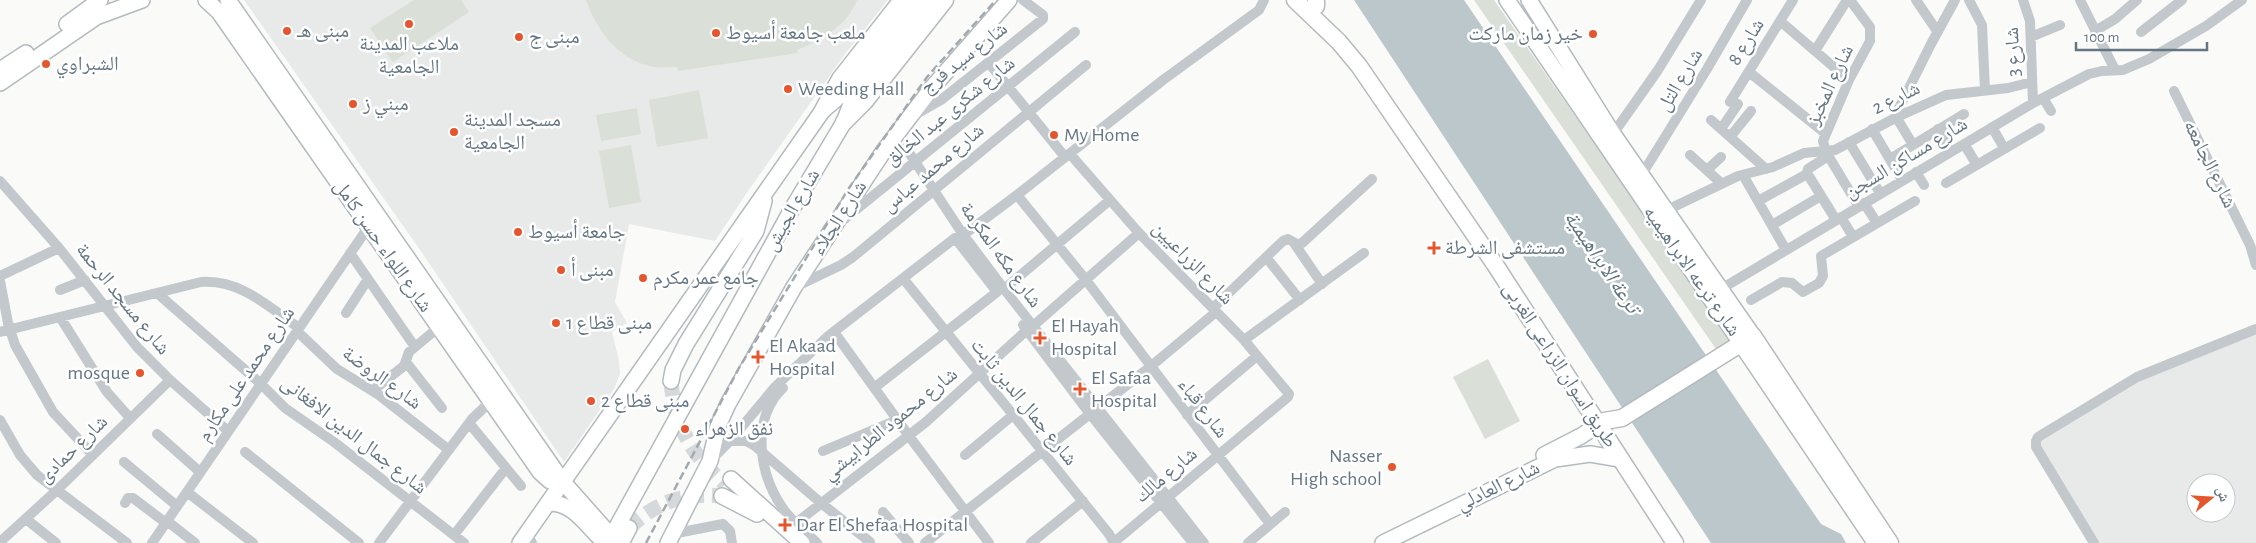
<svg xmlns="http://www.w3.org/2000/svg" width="2256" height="543" font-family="'Alegreya Sans','Noto Naskh Arabic',sans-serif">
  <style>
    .built { fill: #e8e9e9; fill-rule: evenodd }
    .green { fill: #dadfd7 }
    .water { fill: #bbc7cb }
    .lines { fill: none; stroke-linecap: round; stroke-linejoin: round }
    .secondary-tunnel { stroke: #d5d9db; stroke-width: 15; stroke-dasharray: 15 8; stroke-linecap: butt }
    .secondary-casing { stroke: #b3babf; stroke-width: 18 }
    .primary-casing { stroke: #b5babe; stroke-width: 19 }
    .street { stroke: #c3c8cc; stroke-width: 10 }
    .secondary { stroke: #fff; stroke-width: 15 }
    .primary { stroke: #fff; stroke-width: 16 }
    .rail { stroke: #a2aab0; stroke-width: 2.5; stroke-dasharray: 8 4; stroke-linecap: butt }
    .poi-dot { fill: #e4572e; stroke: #fff; stroke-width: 2 }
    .labels { text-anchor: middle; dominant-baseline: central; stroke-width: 5; stroke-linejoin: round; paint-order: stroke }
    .poi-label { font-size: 20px; fill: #657683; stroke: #fff; text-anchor: start }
    .street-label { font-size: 20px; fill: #657683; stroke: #fff }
    .water-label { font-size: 21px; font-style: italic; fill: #60757c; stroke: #fff }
  </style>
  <rect width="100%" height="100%" fill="#fafaf8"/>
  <path class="built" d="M244 0H888L845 54 746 194 715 241 629 224 615 302 627 323 612 332 619 361 620 374 614 389 564 462 418 247Z
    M2256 329V543H2094L2036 441 2119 386ZM2196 483H2226V513H2196Z"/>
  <path class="green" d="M414 0H461L469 12 393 62 370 28Z
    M586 0H857C846 27 823 39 797 50L798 53 678 71 677 67C670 67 661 68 654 67 619 61 597 31 586 0Z
    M1474 0H1494L1731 339 1716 349Z
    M699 90 708 138 657 147 649 100Z
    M637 108 641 134 601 141 596 115Z
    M631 145 641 202 609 208 599 151Z
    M1488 359 1520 421 1485 439 1453 377Z"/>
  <path class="water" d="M1354 0H1464L1821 524 1841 534 1846 543H1711Z"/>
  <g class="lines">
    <path class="secondary-tunnel" d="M671 381C674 424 692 456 725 484
      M629 528C656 502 685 492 722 496"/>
    <g class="secondary-casing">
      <path id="secondary" d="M206 0 219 12 540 472 550 481 563 482
        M228 0 563 482 611 536
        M1507 0 1741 343
        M1529 0 1613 134 1753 336
        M67 24 100 0
        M0 70 26 53
        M0 83 96 17 142 0
        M671 381 673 370 686 344 756 231 764 201
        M1544 455 1581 436 1598 425
        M731 479 802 543
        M722 496 757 514
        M549 503C571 502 585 523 599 537
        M520 543 823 110C859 83 888 36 916 0
        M608 543 792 209 844 122 851 104 930 0
        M621 543 629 528
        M668 543 710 461 718 426 728 404 794 287 883 152 931 89 1009 0
        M1383 543 1555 459 1590 454 1620 459"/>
    </g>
    <g class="primary-casing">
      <path id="primary" d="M1295 0 1339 42 1359 66 1496 266 1675 543
        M1316 0V6
        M823 110 840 79 902 0
        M844 122 865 101 945 0
        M1741 343 1876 543
        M1598 425 1604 421 1622 418 1753 336 1890 543"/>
    </g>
    <path class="street" d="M1850 0 1870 27V41L1849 80 1823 141 1826 152 1859 207
      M1916 0 1937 31
      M1969 0 1982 25 1985 90
      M2023 0 2030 21 2033 103
      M2080 0 2115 70
      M1780 21 1849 80
      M2095 31 2115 19 2137 0
      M2141 32 2182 0
      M2031 37 2060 25
      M1815 51 1847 0
      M989 63 1065 157
      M1749 72 1825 133
      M2174 91 2250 245 2256 265
      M2043 98 2051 111
      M1730 102 1793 0
      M913 116 941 100 1043 19V15L1023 0
      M1711 120 1766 169
      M1992 127 2004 148
      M1721 129 1738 104
      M1872 129 1902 180
      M1938 129 1950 152
      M1613 134 1658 70 1701 0
      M1730 137 1751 111
      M1849 142 1880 193
      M1964 144 1977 165
      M1913 145 1898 120 1897 112 1931 44 1955 0
      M906 148 962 233 1004 289 1204 543
      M1070 154 1139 233 1244 340 1289 394 1288 397 1113 543
      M1690 155 1721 183
      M1828 156 1808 169 1807 173 1836 220
      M1890 159 1964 114
      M1707 170 1721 157
      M1916 172 1924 185
      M1743 175 1786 250
      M1641 176 1707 69 1747 0
      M0 181 59 248 137 347 170 380 228 431
      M1946 183 2040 128
      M1017 195 1086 280 1270 524
      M1758 201 1807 174
      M1864 203 1877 223
      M1665 211 1738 176 1773 167 1804 153 1835 150 1897 117 1946 95 2008 88 2032 82
      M1841 217 1853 237
      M842 221 1075 32
      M1772 225 1821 196
      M955 238 997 292
      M1294 243 1322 284
      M350 253 415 347
      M1266 257 1300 300
      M0 276 59 248
      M0 281 8 323 15 345 53 412 93 455
      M906 282 1109 534 1114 543
      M795 287 841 265 853 257 1086 65
      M1004 289 1110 200
      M1721 289 2033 103 2089 74 2102 71 2123 70 2149 59 2206 26 2242 0
      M60 290 85 280
      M157 293 260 383 285 408 334 442 464 543
      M1751 300 1782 282 1792 283 1803 292 1819 283 1823 276 1821 256 1915 201
      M1213 308 1283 241 1288 239 1297 244 1302 243 1372 179
      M346 313 368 279
      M60 317 107 392 130 418
      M1023 325 1090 414 1193 543
      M1033 326 1139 233
      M297 331 337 369 379 395 449 450
      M0 332 201 282C240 279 269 307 299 328
      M834 332 909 436 989 543
      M1244 340 1364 253
      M406 362 442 408
      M783 388C750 420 759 475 784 510 793 522 805 532 817 543
      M874 388 997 292
      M372 391 404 366 409 352 439 327
      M1187 415 1257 356
      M0 420 20 455 37 475 127 543
      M469 423 521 486
      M157 434 200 472
      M730 441H746L755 446 821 503 870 542
      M823 451 897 420
      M245 452 359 543
      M965 455 1013 415
      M711 460 730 441 775 387 827 337 955 238 970 230 1017 195 1163 80 1259 10 1264 0
      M124 462 177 506
      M187 492 253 543
      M125 503 128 498H133L166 523
      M883 512 909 543
      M26 519 56 543
      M167 521 195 543
      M796 523 926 422 1027 330
      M527 534 532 543
      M672 534 723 524 730 531 732 543
      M454 535 506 468
      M0 542 56 491 170 380
      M152 543 369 226
      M379 543 472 419 491 401
      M925 543 1150 367 1216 312
      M1031 543 1083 501
      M1248 543 1285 512
      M2094 543 2036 447V441L2038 437 2137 377 2256 329"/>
    <use href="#secondary" class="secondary"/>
    <use href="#primary" class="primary"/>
    <path class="rail" d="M646 543 739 368 849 188 927 77 996 0"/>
  </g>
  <g class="poi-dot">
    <circle cx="409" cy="24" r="5"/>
    <circle cx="287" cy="31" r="5"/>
    <circle cx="716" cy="33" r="5"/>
    <circle cx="1593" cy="34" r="5"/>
    <circle cx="519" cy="37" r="5"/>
    <circle cx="46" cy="64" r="5"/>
    <circle cx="788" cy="89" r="5"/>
    <circle cx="353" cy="104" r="5"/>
    <circle cx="454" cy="132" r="5"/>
    <circle cx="1054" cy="135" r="5"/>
    <circle cx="518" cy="232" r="5"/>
    <path d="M1431.5 240.5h5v5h5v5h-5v5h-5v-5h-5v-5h5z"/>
    <circle cx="561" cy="270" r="5"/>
    <circle cx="643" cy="278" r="5"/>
    <circle cx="556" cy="323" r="5"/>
    <path d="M1037.5 330.5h5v5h5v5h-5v5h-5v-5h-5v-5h5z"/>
    <path d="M755.5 349.5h5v5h5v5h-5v5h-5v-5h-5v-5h5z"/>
    <circle cx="140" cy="373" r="5"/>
    <path d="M1077.5 381.5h5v5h5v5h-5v5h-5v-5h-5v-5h5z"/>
    <circle cx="591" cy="401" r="5"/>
    <circle cx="685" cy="429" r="5"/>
    <circle cx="1392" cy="467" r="5"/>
    <path d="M782.5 517.5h5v5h5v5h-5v5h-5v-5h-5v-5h5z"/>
  </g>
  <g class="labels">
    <g class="poi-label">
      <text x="297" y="31">مبنى هـ</text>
      <text x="726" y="33">ملعب جامعة أسيوط</text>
      <text x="1583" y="34" text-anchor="end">خير زمان ماركت</text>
      <text x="529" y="37">مبنى ج</text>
      <text x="409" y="44" text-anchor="middle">ملاعب المدينة<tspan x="409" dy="23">الجامعية</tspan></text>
      <text x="56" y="64">الشبراوي</text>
      <text x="798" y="89">Weeding Hall</text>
      <text x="363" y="104">مبني ز</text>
      <text x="464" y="120">مسجد المدينة<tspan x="464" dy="23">الجامعية</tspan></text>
      <text x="1064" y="135">My Home</text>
      <text x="528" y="232">جامعة أسيوط</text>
      <text x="1445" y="248">مستشفى الشرطة</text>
      <text x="571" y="270">مبنى أ</text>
      <text x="653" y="278">جامع عمر مكرم</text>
      <text x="566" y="323">مبنى قطاع 1</text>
      <text x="1051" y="326">El Hayah<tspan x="1051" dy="23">Hospital</tspan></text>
      <text x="769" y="346">El Akaad<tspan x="769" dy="23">Hospital</tspan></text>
      <text x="130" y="373" text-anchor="end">mosque</text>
      <text x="1091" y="378">El Safaa<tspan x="1091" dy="23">Hospital</tspan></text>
      <text x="601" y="401">مبنى قطاع 2</text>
      <text x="695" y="429">نفق الزهراء</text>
      <text x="1382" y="456" text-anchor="end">Nasser<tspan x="1382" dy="23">High school</tspan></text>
      <text x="796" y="525">Dar El Shefaa Hospital</text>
    </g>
    <g class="street-label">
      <text transform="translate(1746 42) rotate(-58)">شارع 8</text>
      <text transform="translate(2013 52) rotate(-93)">شارع 3</text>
      <text transform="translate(964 58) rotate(-38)">شارع سيد فرج</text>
      <text transform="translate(1680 80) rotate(-59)">شارع التل</text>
      <text transform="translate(1830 85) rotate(-65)">شارع المخبز</text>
      <text transform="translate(1896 98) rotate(-26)">شارع 2</text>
      <text transform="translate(950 111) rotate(-39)">شارع شكرى عبد الخالق</text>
      <text transform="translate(1906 158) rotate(-31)">شارع مساكن السجن</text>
      <text transform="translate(2210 164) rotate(64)">شارع الجامعه</text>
      <text transform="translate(933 168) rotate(-40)">شارع محمد عباس</text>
      <text transform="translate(792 210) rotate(-60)">شارع الجيش</text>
      <text transform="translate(839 218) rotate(-57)">شارع الجلاء</text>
      <text transform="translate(383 246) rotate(55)">شارع اللواء حسن كامل</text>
      <text transform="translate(1001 255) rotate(54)">شارع مكه المكرمة</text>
      <text transform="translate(1193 263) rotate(46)">شارع الزراعيين</text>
      <text transform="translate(1692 271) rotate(55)">شارع ترعه الابراهيميه</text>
      <text transform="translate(123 299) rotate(51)">شارع مسجد الرحمة</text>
      <text transform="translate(1560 365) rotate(57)">طريق اسوان الزراعى الغربى</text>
      <text transform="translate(246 374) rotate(-56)">شارع محمد على مكارم</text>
      <text transform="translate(382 378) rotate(36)">شارع الروضة</text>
      <text transform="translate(1024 402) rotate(51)">شارع جمال الدين ثابت</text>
      <text transform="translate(1203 408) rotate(53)">شارع قباء</text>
      <text transform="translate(890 424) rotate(-39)">شارع محمود الطرابيشي</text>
      <text transform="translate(354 435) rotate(38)">شارع جمال الدين الافغانى</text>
      <text transform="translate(73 449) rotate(-44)">شارع حمادى</text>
      <text transform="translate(1166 475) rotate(-40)">شارع مالك</text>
      <text transform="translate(1498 486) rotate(-26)">شارع العادلي</text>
    </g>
    <g class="water-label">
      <text transform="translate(1602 262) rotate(56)">ترعة الابراهيمية</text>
    </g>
  </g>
  <g transform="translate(2211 498) rotate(72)"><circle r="24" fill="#ffffff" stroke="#c1c8cd"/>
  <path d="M0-4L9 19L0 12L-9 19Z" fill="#e4572e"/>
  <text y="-8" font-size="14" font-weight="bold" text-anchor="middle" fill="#657683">ش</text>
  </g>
  <path d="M2076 42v8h131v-8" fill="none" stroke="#657683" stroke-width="2.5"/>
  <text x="2084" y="42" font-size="15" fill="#657683" stroke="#ffffff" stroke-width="4" paint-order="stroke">100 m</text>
</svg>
